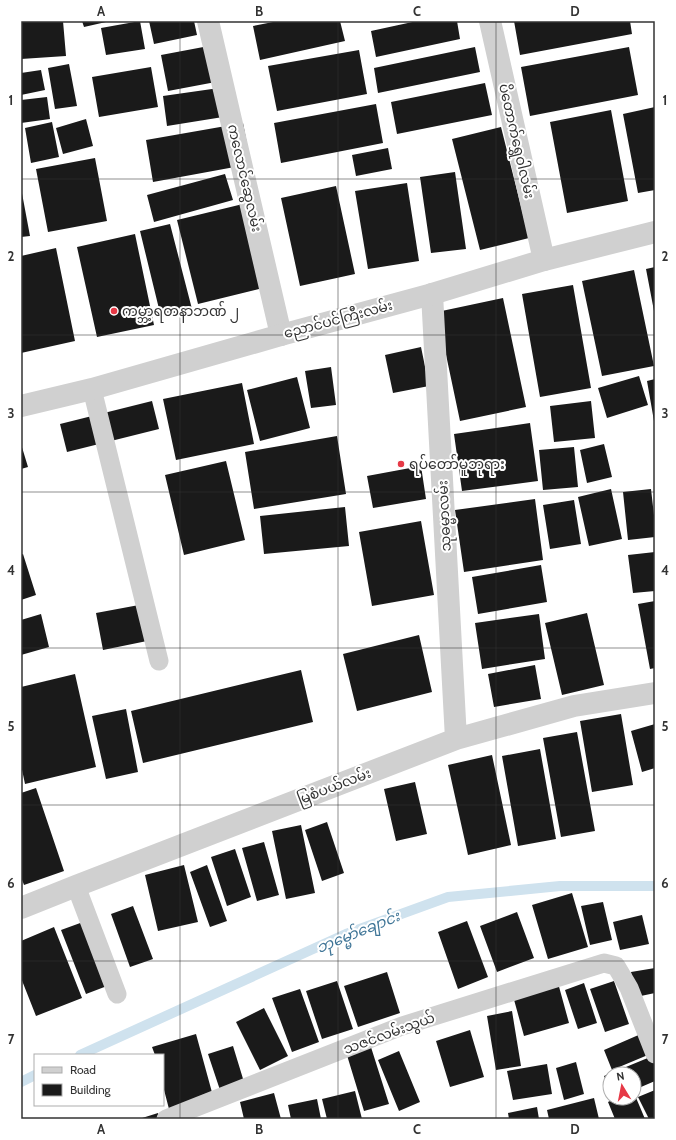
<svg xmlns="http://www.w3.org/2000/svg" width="676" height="1140" font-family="Cabin,'Noto Sans Myanmar',sans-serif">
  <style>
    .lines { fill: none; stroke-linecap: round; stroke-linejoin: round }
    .stream { stroke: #cfe2ee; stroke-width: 10 }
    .building { fill: #1a1a1a }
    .service { stroke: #d0d0d0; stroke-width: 19 }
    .minor { stroke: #d0d0d0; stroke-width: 22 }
    .tertiary { stroke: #d0d0d0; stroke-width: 22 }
    .grid { fill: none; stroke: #333; stroke-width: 1; stroke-opacity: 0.55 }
    .poi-dot { fill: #e63946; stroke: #fff; stroke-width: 1.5 }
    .labels { text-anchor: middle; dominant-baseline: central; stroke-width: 4; stroke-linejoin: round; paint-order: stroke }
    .street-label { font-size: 14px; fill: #333; stroke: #fff }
    .poi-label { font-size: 14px; fill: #333; stroke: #fff; text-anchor: start }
    .water-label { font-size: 15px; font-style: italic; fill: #3f7597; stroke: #fff }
    .neatline { fill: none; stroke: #333; stroke-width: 1.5 }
    .grid-label { font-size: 13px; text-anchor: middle; font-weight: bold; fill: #333 }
  </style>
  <rect width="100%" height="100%" fill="#fff"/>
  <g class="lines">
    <path class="stream" d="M80 1055 346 934 448 897 560 886H655
      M21 1082 35 1075"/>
  </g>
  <path class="building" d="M21 21H63L66 56 21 59Z
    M82 21H106V22L84 27Z
    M140 21 145 49 106 55 101 28Z
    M149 21H194L197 35 154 44Z
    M278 21H340L345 41 260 60 253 26Z
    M417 21H457L460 39 376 57 371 31Z
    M514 21H630L632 34 520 55Z
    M214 45 221 81 168 91 161 55Z
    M475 47 480 72 378 93 374 68Z
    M629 47 638 95 530 116 521 67Z
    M359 50 367 94 277 111 268 66Z
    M69 64 77 106 55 109 48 68Z
    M151 67 158 107 99 117 92 77Z
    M41 70 45 90 21 95V73Z
    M485 83 492 115 397 134 391 102Z
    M219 88 223 117 167 126 163 96Z
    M47 97 50 119 21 123V100Z
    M376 104 383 143 281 163 274 123Z
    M655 107V190L638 193 623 114Z
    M611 110 628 201 567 213 550 122Z
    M86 119 93 146 63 154 56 128Z
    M52 122 59 157 31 163 25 128Z
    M243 123 251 164 153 182 146 140Z
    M501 127 529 238 480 250 452 139Z
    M388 148 392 169 356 176 352 155Z
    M95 158 107 221 48 232 36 169Z
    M455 172 466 249 431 253 420 177Z
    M225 174 233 200 154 222 147 195Z
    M407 183 419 261 368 269 355 191Z
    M336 186 355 274 300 286 281 198Z
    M21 188 30 236 21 237Z
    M247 203 267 287 198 304 177 220Z
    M170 224 192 309 161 317 140 231Z
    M135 234 154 325 97 337 77 247Z
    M56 248 75 341 21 353V256Z
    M655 267V310L654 311 646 269Z
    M634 270 654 366 602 376 582 281Z
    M573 285 591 388 540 397 522 294Z
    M503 298 526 407 460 421 437 312Z
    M421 347 429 386 393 393 385 355Z
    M331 367 336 405 311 408 305 371Z
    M639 376 648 405 607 418 598 388Z
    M297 377 310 428 260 441 247 390Z
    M655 379V421H654L647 381Z
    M242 383 254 444 176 460 163 399Z
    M152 401 159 429 67 452 60 424Z
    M591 401 595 438 554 442 550 406Z
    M530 423 538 481 462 491 454 434Z
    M337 436 346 494 254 509 245 452Z
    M21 444 28 467 21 469Z
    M604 444 612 477 587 483 580 450Z
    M574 447 578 487 543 490 539 450Z
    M226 461 245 540 184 555 165 475Z
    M421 466 426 499 373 508 367 476Z
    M611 489 622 539 589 546 578 497Z
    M651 489 655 524V537L628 540 623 492Z
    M535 499 543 560 464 572 455 510Z
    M574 500 581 544 550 549 543 505Z
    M345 507 349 546 264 554 260 516Z
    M421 521 434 595 372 606 359 532Z
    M655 552V591L633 593 628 555Z
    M23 554 36 595 21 600V555Z
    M541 565 547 602 478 614 472 577Z
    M655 601V668L650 669 638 604Z
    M139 605 147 641 103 650 96 613Z
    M587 613 604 685 562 695 545 623Z
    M41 614 49 647 21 655V620Z
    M539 614 545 659 482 669 475 623Z
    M419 635 432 692 357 711 343 654Z
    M535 665 541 699 494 707 488 674Z
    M301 670 313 722 143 763 131 711Z
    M75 674 96 767 25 784 21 765V687Z
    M126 709 138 772 106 779 92 716Z
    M621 714 633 785 592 792 580 721Z
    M655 724V768L642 772 631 731Z
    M577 732 595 831 561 837 543 738Z
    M540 749 556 839 518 846 502 756Z
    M492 755 511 845 468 855 448 765Z
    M415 782 427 834 396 841 384 789Z
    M36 788 64 871 24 885 21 877V793Z
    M327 822 344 873 322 881 305 830Z
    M301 825 315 893 286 899 272 831Z
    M264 842 279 895 257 901 242 848Z
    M235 849 251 897 227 906 211 857Z
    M184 865 198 922 158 931 145 875Z
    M207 865 227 921 210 927 190 872Z
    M572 893 588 947 548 959 532 905Z
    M603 902 612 940 590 945 581 906Z
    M133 906 153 959 130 967 111 914Z
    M517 912 534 958 497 972 480 926Z
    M642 915 649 944 620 950 613 922Z
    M467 921 488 977 458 989 438 932Z
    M83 922 107 986 86 994 61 930Z
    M54 927 82 998 36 1016 21 978V941Z
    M655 968V993L636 997 631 972Z
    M387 972 400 1013 358 1027 344 986Z
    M337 981 353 1029 322 1039 306 991Z
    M614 981 629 1024 605 1032 590 989Z
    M558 983 569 1023 524 1036 513 996Z
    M584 983 597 1023 578 1029 565 990Z
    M300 989 319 1042 292 1052 272 998Z
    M264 1008 288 1056 260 1070 236 1022Z
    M512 1011 521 1066 496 1070 487 1016Z
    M470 1030 484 1077 450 1087 436 1041Z
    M650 1030 655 1052 612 1070 604 1050Z
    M196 1034 213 1096 169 1109 163 1086V1055H155L152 1047Z
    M370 1044 389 1104 364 1111 346 1052Z
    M233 1046 244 1082 220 1090 208 1054Z
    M399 1051 420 1102 399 1111 378 1060Z
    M655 1055V1081L634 1090V1074H610V1090L604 1076Z
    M576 1062 584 1094 564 1100 556 1068Z
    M547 1064 552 1094 513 1100 507 1071Z
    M655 1090V1119H649L638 1097Z
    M355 1091 362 1119H327L322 1099Z
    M274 1093 281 1119H244L240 1102Z
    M634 1093 645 1119H615L608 1102 616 1098H634Z
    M594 1098 599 1119H549L547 1110Z
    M317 1099 321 1119H291L288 1105Z
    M537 1107 539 1119H509L508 1113Z
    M158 1113 160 1119H139Z"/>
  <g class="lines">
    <path class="service" d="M92 389 159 661
      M76 886 117 994
      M166 1119 402 1026 604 963 616 966 629 988 655 1054"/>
    <path class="minor" d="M208 21 281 335
      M490 21 544 260
      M432 294 456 739
      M21 908 76 886 456 739 574 706 655 693"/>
    <path class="tertiary" d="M21 406 92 389 281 335 432 294 544 260 655 232"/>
  </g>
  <path class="grid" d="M180 21V1119M338 21V1119M496 21V1119M21 179H655M21 335H655M21 492H655M21 648H655M21 805H655M21 961H655"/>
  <g class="poi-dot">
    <circle cx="114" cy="311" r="4"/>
    <circle cx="401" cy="464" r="4"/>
  </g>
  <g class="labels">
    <g class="street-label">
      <text transform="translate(517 141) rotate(77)">ပိတောက်ရွှေဝါလမ်း</text>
      <text transform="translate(245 178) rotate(77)">ကလောင်ဆွေလမ်း</text>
      <text transform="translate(338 319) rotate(-15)">ညောင်ပင်ကြီးလမ်း</text>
      <text transform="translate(444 516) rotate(-93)">သုဓမ္မာလမ်း</text>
      <text transform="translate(334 786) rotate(-21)">မြစံပယ်လမ်း</text>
      <text transform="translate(389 1033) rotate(-20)">သဇင်လမ်းသွယ်</text>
    </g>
    <g class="poi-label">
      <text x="122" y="311">ကမ္ဘာ့ရတနာဘဏ် ၂</text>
      <text x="409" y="464">ရပ်တော်မူဘုရား</text>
    </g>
    <g class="water-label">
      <text transform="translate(358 932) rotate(-22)">ဘုမ္မော်ချောင်း</text>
    </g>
  </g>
  <rect width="676" height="1140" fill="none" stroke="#ffffff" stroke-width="44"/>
  <rect x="34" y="1054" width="130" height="52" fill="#ffffff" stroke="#adadad"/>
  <rect x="42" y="1067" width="20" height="6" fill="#d0d0d0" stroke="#adadad"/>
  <text x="70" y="1074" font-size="12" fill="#333333">Road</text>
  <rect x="42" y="1084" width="20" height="12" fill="#1a1a1a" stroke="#adadad"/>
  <text x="70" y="1094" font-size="12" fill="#333333">Building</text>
  <g transform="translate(622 1086) rotate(350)"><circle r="19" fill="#ffffff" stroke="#adadad"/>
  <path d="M0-3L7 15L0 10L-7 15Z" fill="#e63946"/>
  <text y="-6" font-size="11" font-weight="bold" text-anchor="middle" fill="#333333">N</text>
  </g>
  <rect x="22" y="22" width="632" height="1096" class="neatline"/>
  <g class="grid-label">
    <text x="101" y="16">A</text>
    <text x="259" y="16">B</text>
    <text x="417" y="16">C</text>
    <text x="575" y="16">D</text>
    <text x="11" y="105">1</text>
    <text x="665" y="105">1</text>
    <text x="11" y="261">2</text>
    <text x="665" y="261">2</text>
    <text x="11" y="418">3</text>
    <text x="665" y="418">3</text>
    <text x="11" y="575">4</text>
    <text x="665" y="575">4</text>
    <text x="11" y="731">5</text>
    <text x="665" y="731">5</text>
    <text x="11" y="888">6</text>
    <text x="665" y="888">6</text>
    <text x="11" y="1044">7</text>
    <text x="665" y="1044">7</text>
    <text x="101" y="1134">A</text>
    <text x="259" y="1134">B</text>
    <text x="417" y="1134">C</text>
    <text x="575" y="1134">D</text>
  </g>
</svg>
